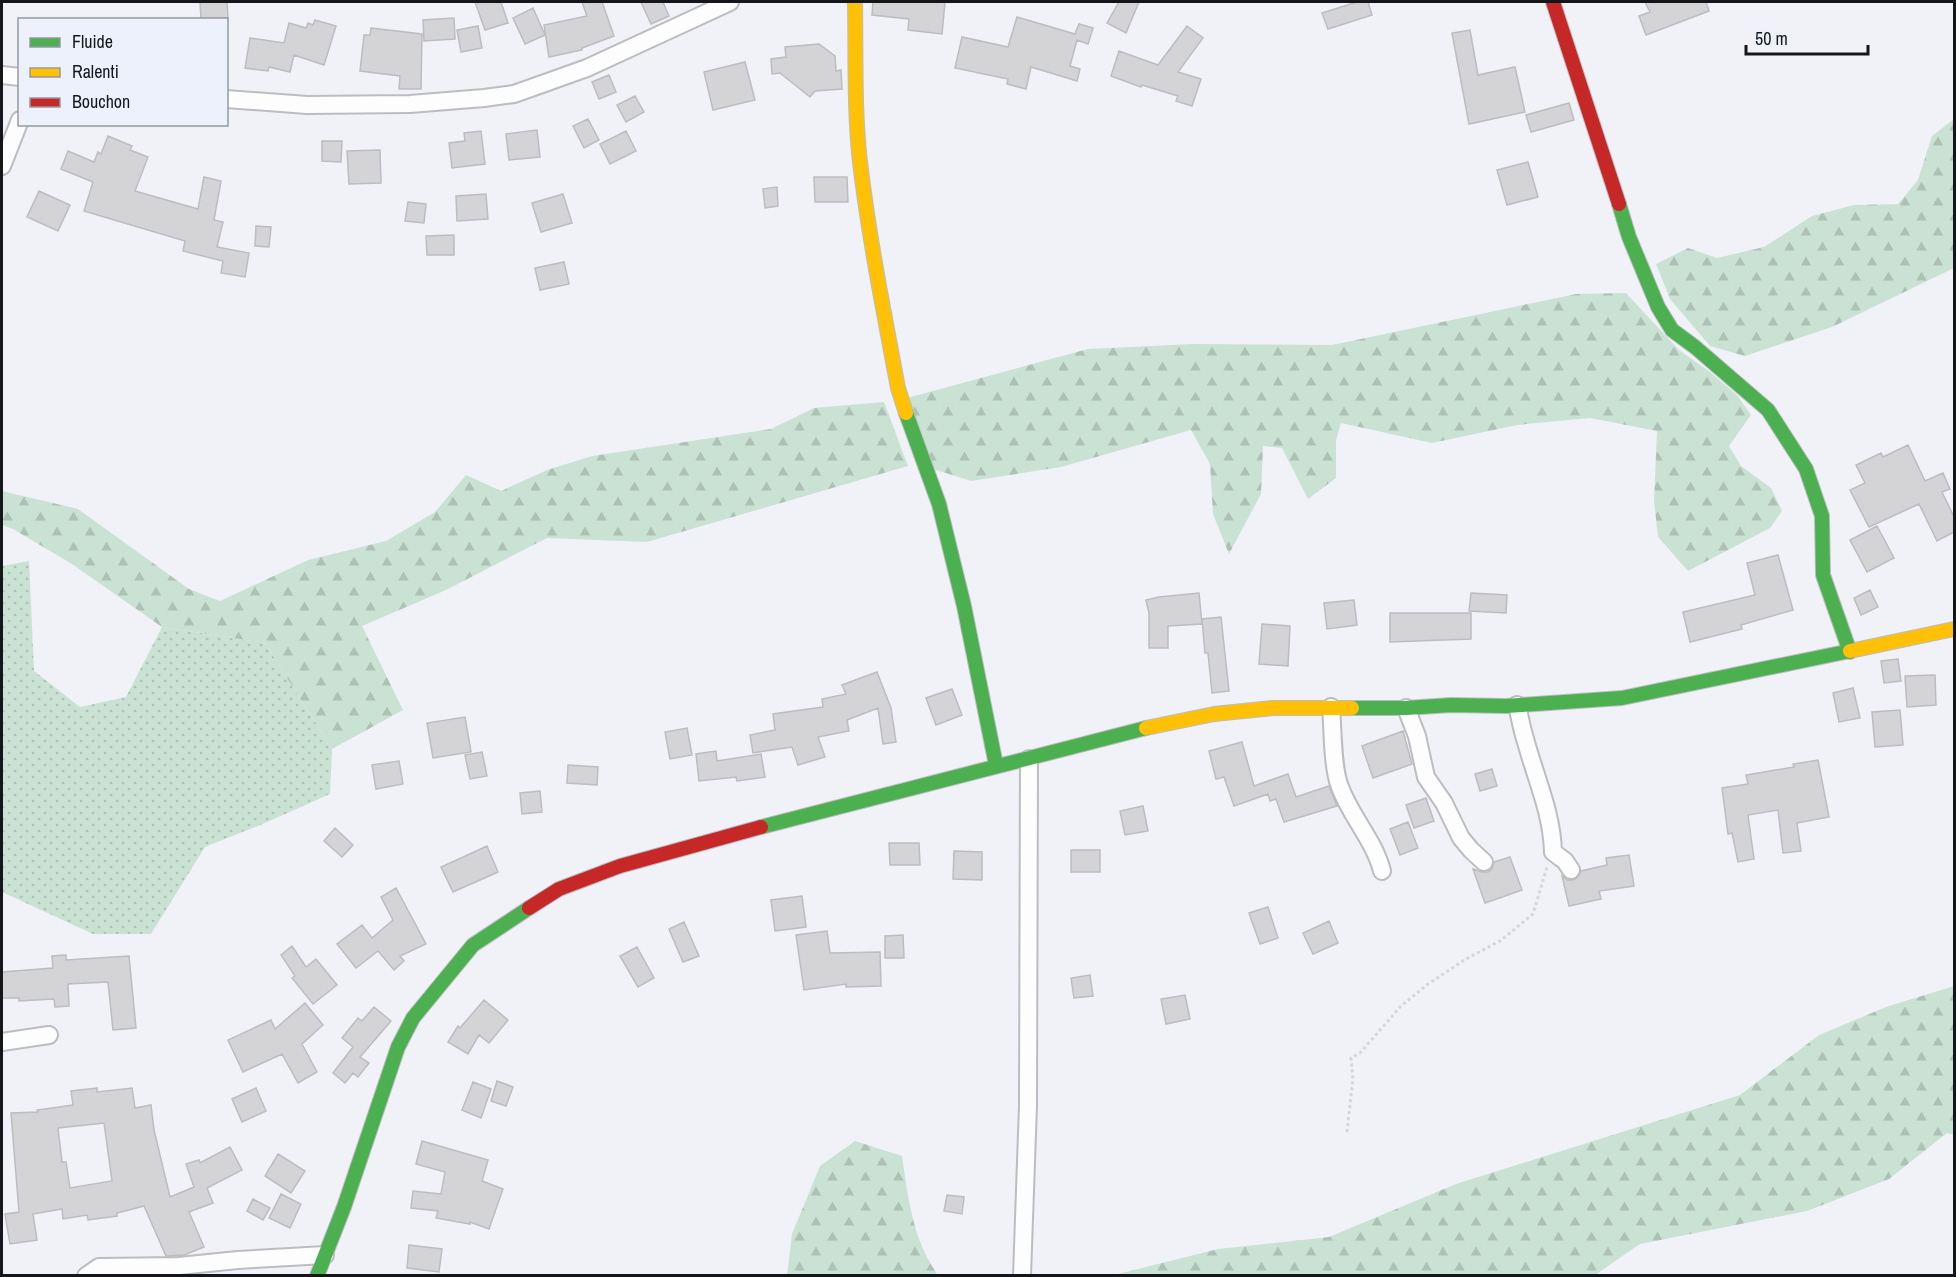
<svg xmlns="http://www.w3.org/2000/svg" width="1956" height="1277" font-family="'Archivo Narrow',sans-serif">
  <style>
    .grass { fill: url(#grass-dots) }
    .forest { fill: url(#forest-firs) }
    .building { fill: #d4d3d5; stroke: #bdbcbe; stroke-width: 1.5; fill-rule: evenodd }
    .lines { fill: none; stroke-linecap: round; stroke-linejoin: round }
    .street-casing { stroke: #bbbdc2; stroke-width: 20 }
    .fast-casing { stroke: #bbbdc2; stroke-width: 16 }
    .slow-casing { stroke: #bbbdc2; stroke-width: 16 }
    .jam-casing { stroke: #bbbdc2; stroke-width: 16 }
    .path { stroke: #d5d6d8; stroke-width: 3; stroke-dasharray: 3 3; stroke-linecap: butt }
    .street { stroke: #fdfdfe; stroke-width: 16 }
    .fast { stroke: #4caf50; stroke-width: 14 }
    .slow { stroke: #ffc107; stroke-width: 14 }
    .jam { stroke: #c62828; stroke-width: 14 }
  </style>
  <defs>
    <pattern id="grass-dots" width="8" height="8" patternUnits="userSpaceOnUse" patternTransform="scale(1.5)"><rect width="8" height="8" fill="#cae2d3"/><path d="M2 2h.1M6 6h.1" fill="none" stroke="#adc1b5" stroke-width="1.8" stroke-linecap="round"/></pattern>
    <pattern id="forest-firs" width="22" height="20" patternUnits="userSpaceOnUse" patternTransform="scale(1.5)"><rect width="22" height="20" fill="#cae2d3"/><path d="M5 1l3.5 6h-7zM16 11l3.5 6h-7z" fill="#adc1b5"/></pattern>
  </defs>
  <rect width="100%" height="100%" fill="#f0f2f8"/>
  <path class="grass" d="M29 561 34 671 80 707 126 697 162 627 265 643 332 749 330 794 265 823 205 847 151 934H93L2 892V566Z"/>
  <path class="forest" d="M1954 119V268L1832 327 1745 356 1710 346 1670 299 1656 264 1688 248 1717 258 1764 247 1812 216 1854 205 1898 204 1918 180 1932 136Z
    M1626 293 1679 350 1710 372 1737 395 1751 415 1729 446 1741 466 1771 488 1782 511 1770 528 1688 571 1658 537 1654 501 1657 431 1590 418 1517 425 1432 443 1341 423 1336 440V478L1308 499 1282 448 1263 446 1261 494 1229 554 1213 514 1210 464 1191 430 1061 467 971 481 933 469 907 398 1088 349 1193 344 1332 345 1576 294Z
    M884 402 908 466 647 542 547 538 446 590 362 626 403 710 332 749 265 643 162 627 72 564 13 529 2 525V491L78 509 189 589 220 601 308 560 386 541 435 512 466 475 501 491 547 470 592 456 771 429 814 408Z
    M1954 986V1135L1947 1133 1889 1179 1807 1211 1640 1244 1595 1275H1114L1218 1249 1329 1237 1456 1184 1740 1095 1819 1035 1886 1007Z
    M855 1141 902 1156C908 1197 913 1241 938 1275H787L792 1234 820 1166Z"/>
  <path class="building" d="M200 2H227L228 18 201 19Z
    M475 2H501L508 23 485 30Z
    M582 2H602L614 36 582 48V50L549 57 544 25 587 16Z
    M641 2H663L669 16 651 24Z
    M873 2H945L942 34 908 30 909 19 872 15Z
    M1119 2H1139L1126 33 1107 23Z
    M1357 2H1368L1372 15 1328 29 1322 13Z
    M1645 2H1706L1709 11 1646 35 1639 16 1650 12Z
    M533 8 545 35 525 44 513 18Z
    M1017 17 1075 34 1079 24 1093 28 1088 44 1077 40 1070 66 1080 69 1077 81 1031 67 1026 89 1007 84 1008 79 955 68 962 37 1008 47Z
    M454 18 455 39 424 41 423 20Z
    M315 20 336 26 324 65 294 55 290 72 269 67 268 71 245 68 250 38 284 43 289 23 306 28 308 23 313 25Z
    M478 26 482 48 461 52 457 30Z
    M1187 26 1203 38 1178 72 1201 79 1192 106 1176 101 1178 96 1142 85 1141 87 1111 76 1119 51 1158 65Z
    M371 28 422 34 421 89H399L400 76 360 71 364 35H370Z
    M1470 30 1478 75 1515 67 1525 112 1469 124 1452 33Z
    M819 44 835 56 836 71 841 70 842 89 815 91 810 97 780 73 772 74 771 59 786 57 785 47Z
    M745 62 755 100 713 110 704 72Z
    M609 75 616 92 599 99 592 82Z
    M635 96 644 112 626 122 617 105Z
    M1569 103 1574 120 1531 132 1526 115Z
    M588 119 599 140 584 148 573 126Z
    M537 130 540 157 509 160 506 134Z
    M481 131 485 164 452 168 449 143 465 141 464 133Z
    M626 131 636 151 610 164 600 144Z
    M108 136 132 146 130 150 148 157 135 191 198 209 204 177 221 181 214 220 223 222 217 247 249 253 245 277 221 273 223 261 183 251 185 241 84 211 93 182 61 169 68 151 94 162 98 152 101 154Z
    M322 141H342L341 162 322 161Z
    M380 150 381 183 349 184 347 151Z
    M1528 162 1538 197 1507 205 1497 170Z
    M814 177H847L848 202H815Z
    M777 187 778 206 765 208 763 189Z
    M39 191 70 205 58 231 27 217Z
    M486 194 488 219 457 221 456 196Z
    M563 194 572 223 541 232 532 203Z
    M408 202 426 204 424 223 405 221Z
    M256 226 271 227 269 247 255 246Z
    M454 235V255H427L426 236Z
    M564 262 569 284 540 290 535 268Z
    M1908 445 1925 481 1943 473 1950 489 1942 492 1954 517V532L1937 541 1919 504 1869 527 1850 490 1865 483 1856 465 1881 453 1883 457Z
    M1877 526 1894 558 1867 572 1850 540Z
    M1778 555 1793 610 1741 625 1742 629 1690 642 1683 612 1755 595 1747 563Z
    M1870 590 1878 607 1861 615 1854 598Z
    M1199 593 1202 624 1168 626V648H1149V613L1146 600 1159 597Z
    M1471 593 1507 595 1506 613 1469 611Z
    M1354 600 1357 625 1327 629 1324 603Z
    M1390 613H1471V639L1390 642Z
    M1221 617 1229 691 1212 693 1208 653H1205L1202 619Z
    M1262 624 1290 626 1288 666 1259 664Z
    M1898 659 1901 681 1884 683 1881 661Z
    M877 672 891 708 896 742 883 744 878 708 847 720 849 731 818 737 825 757 798 765 792 747 753 753 750 735 775 730 773 714 823 707 822 699 846 694 842 685Z
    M1935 675 1936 705 1907 707 1905 676Z
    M1853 688 1860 718 1839 722 1833 693Z
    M952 689 962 715 936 725 926 698Z
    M1900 710 1903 745 1875 747 1872 712Z
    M465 717 471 752 433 758 427 723Z
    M687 728 692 755 670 759 665 732Z
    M1403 731 1412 764 1373 778 1362 746Z
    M1242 742 1254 786 1288 774 1296 797 1329 786 1337 806 1284 822 1276 799 1270 801 1268 794 1234 806 1224 777 1216 779 1209 751Z
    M716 751 717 761 761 754 765 777 737 781 736 777 699 781 696 754Z
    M482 752 487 776 470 779 465 755Z
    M1818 760 1829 817 1797 823 1801 851 1783 853 1778 810 1748 815 1754 859 1738 862 1732 833 1728 834 1722 788 1748 784 1746 775 1794 767 1793 764Z
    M399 761 403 784 376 789 372 765Z
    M568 765 598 767 597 785 567 783Z
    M1492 769 1497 786 1480 791 1475 774Z
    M540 791 542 812 522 814 520 793Z
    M1426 798 1434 821 1414 828 1406 805Z
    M1143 806 1148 831 1125 835 1120 811Z
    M1408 822 1418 848 1400 855 1390 829Z
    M335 828 353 845 342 857 324 841Z
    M889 843H919L920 865H890Z
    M487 846 498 872 453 892 441 867Z
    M1071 850H1100V872H1071Z
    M954 851 982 852V880L953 879Z
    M1629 855 1634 886 1599 891 1601 899 1569 906 1562 876 1567 880H1572L1577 878 1581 871 1607 865 1606 858Z
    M1510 857 1522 890 1485 903 1473 869 1482 872H1488L1492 869 1494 862Z
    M396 888 426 944 400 956 404 961 394 970 378 951 356 968 337 944 362 925 372 938 393 920 381 897Z
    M802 896 806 927 775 931 771 900Z
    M1268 907 1278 938 1260 944 1249 913Z
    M1329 921 1338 943 1313 954 1303 933Z
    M684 922 699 956 683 962 669 929Z
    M827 931 830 953 880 952 881 986 846 987V984L804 990 796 935Z
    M903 935 904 958H885V936Z
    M292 946 306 967 316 959 337 985 313 1004 292 978 295 976 281 955Z
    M637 947 654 978 638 987 620 956Z
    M66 955V960L129 956 136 1028 113 1030 108 982 68 984 69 1006 55 1007 54 999 19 1001V998H2V972L53 968 52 956Z
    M1090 975 1093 996 1074 998 1071 978Z
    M1185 995 1190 1019 1166 1024 1161 999Z
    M484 1000 508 1020 489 1043 479 1035 468 1054 448 1042 458 1026 460 1028Z
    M305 1003 323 1025 302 1044 317 1072 298 1083 282 1054 243 1072 228 1040 271 1020 275 1029Z
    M374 1007 391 1021 360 1057 369 1063 358 1077 353 1073 345 1083 333 1073 353 1047 342 1038 358 1018 362 1021Z
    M497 1081 513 1087 506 1106 491 1101Z
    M473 1082 491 1089 481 1118 462 1110Z
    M97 1088V1092L132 1088 135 1108 151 1105 154 1130 170 1197 194 1187 186 1164 199 1160 200 1163 230 1147 242 1170 207 1188 213 1203 189 1212 204 1247 184 1255 166 1256 144 1206 117 1213V1216L88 1220 87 1215 63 1219 62 1209 33 1214 37 1240 10 1244 5 1214 19 1212 11 1113 38 1112 37 1110 73 1105 71 1091ZM104 1123 112 1181 70 1188 66 1162H62L58 1128Z
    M256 1088 266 1111 242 1122 232 1099Z
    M422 1141 488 1160 482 1181 503 1189 489 1229 470 1222V1224L436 1218 438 1211 411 1208 413 1191 441 1194 445 1172 416 1164Z
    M278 1154 305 1171 291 1193 265 1176Z
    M281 1194 301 1204 290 1228 269 1218Z
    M947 1195 964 1197 962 1214 944 1211Z
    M253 1199 270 1208 263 1220 247 1211Z
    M409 1245 442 1249 439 1272 407 1268Z"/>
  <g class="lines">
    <g class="street-casing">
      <path id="street" d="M2 75 20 77
        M226 99 307 105 410 104 484 98 514 94 587 68 730 2
        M2 166 20 120
        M1517 705C1520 718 1522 730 1526 742 1536 779 1552 813 1553 852L1565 861 1571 870
        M1331 707C1333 729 1332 767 1340 787 1351 817 1374 840 1382 871
        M1406 708 1417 736 1426 777 1444 803 1461 838 1471 850 1484 862
        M2 1042 49 1035
        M86 1276 99 1267 179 1266 238 1260 325 1255
        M1022 1276 1028 1105 1029 759"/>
    </g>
    <g class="fast-casing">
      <path id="fast" d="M1619 204 1629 237 1658 307 1672 330 1695 347 1768 410 1806 469 1822 516 1823 575 1850 652
        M906 413 939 504 964 606 996 765
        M1352 708H1406L1451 705 1506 706 1622 698 1850 651
        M761 827 1146 728
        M317 1276 344 1207 398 1047 413 1018 473 945 529 908"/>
    </g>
    <g class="slow-casing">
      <path id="slow" d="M855 2C856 55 854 109 860 162 869 238 884 313 898 388L906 413
        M1850 651 1954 629
        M1146 728 1214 714 1273 708H1352"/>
    </g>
    <g class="jam-casing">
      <path id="jam" d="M1553 2 1619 204
        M529 908 559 889 620 866 761 827"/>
    </g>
    <path class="path" d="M1347 1132 1353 1079 1351 1058 1360 1053 1401 1006 1428 984 1466 959 1500 941 1533 914 1547 867"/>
    <use href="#street" class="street"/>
    <use href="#fast" class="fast"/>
    <use href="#slow" class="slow"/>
    <use href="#jam" class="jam"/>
  </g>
  <rect width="1956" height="1277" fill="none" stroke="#15161a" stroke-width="6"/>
  <rect x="18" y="18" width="210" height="108" fill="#ecf1fb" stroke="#9699a1" stroke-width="1.5"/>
  <rect x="30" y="38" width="30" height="9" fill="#4caf50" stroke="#9699a1" stroke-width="1.5"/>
  <text x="72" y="48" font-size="18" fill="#15161a">Fluide</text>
  <rect x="30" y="68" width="30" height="9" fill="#ffc107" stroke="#9699a1" stroke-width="1.5"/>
  <text x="72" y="78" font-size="18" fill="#15161a">Ralenti</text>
  <rect x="30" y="98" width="30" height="9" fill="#c62828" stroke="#9699a1" stroke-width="1.5"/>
  <text x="72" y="108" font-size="18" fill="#15161a">Bouchon</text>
  <path d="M1746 45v9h122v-9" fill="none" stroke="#15161a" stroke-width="3"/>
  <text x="1755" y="45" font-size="18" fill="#15161a" stroke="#ecf1fb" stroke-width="4.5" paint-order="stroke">50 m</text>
</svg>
